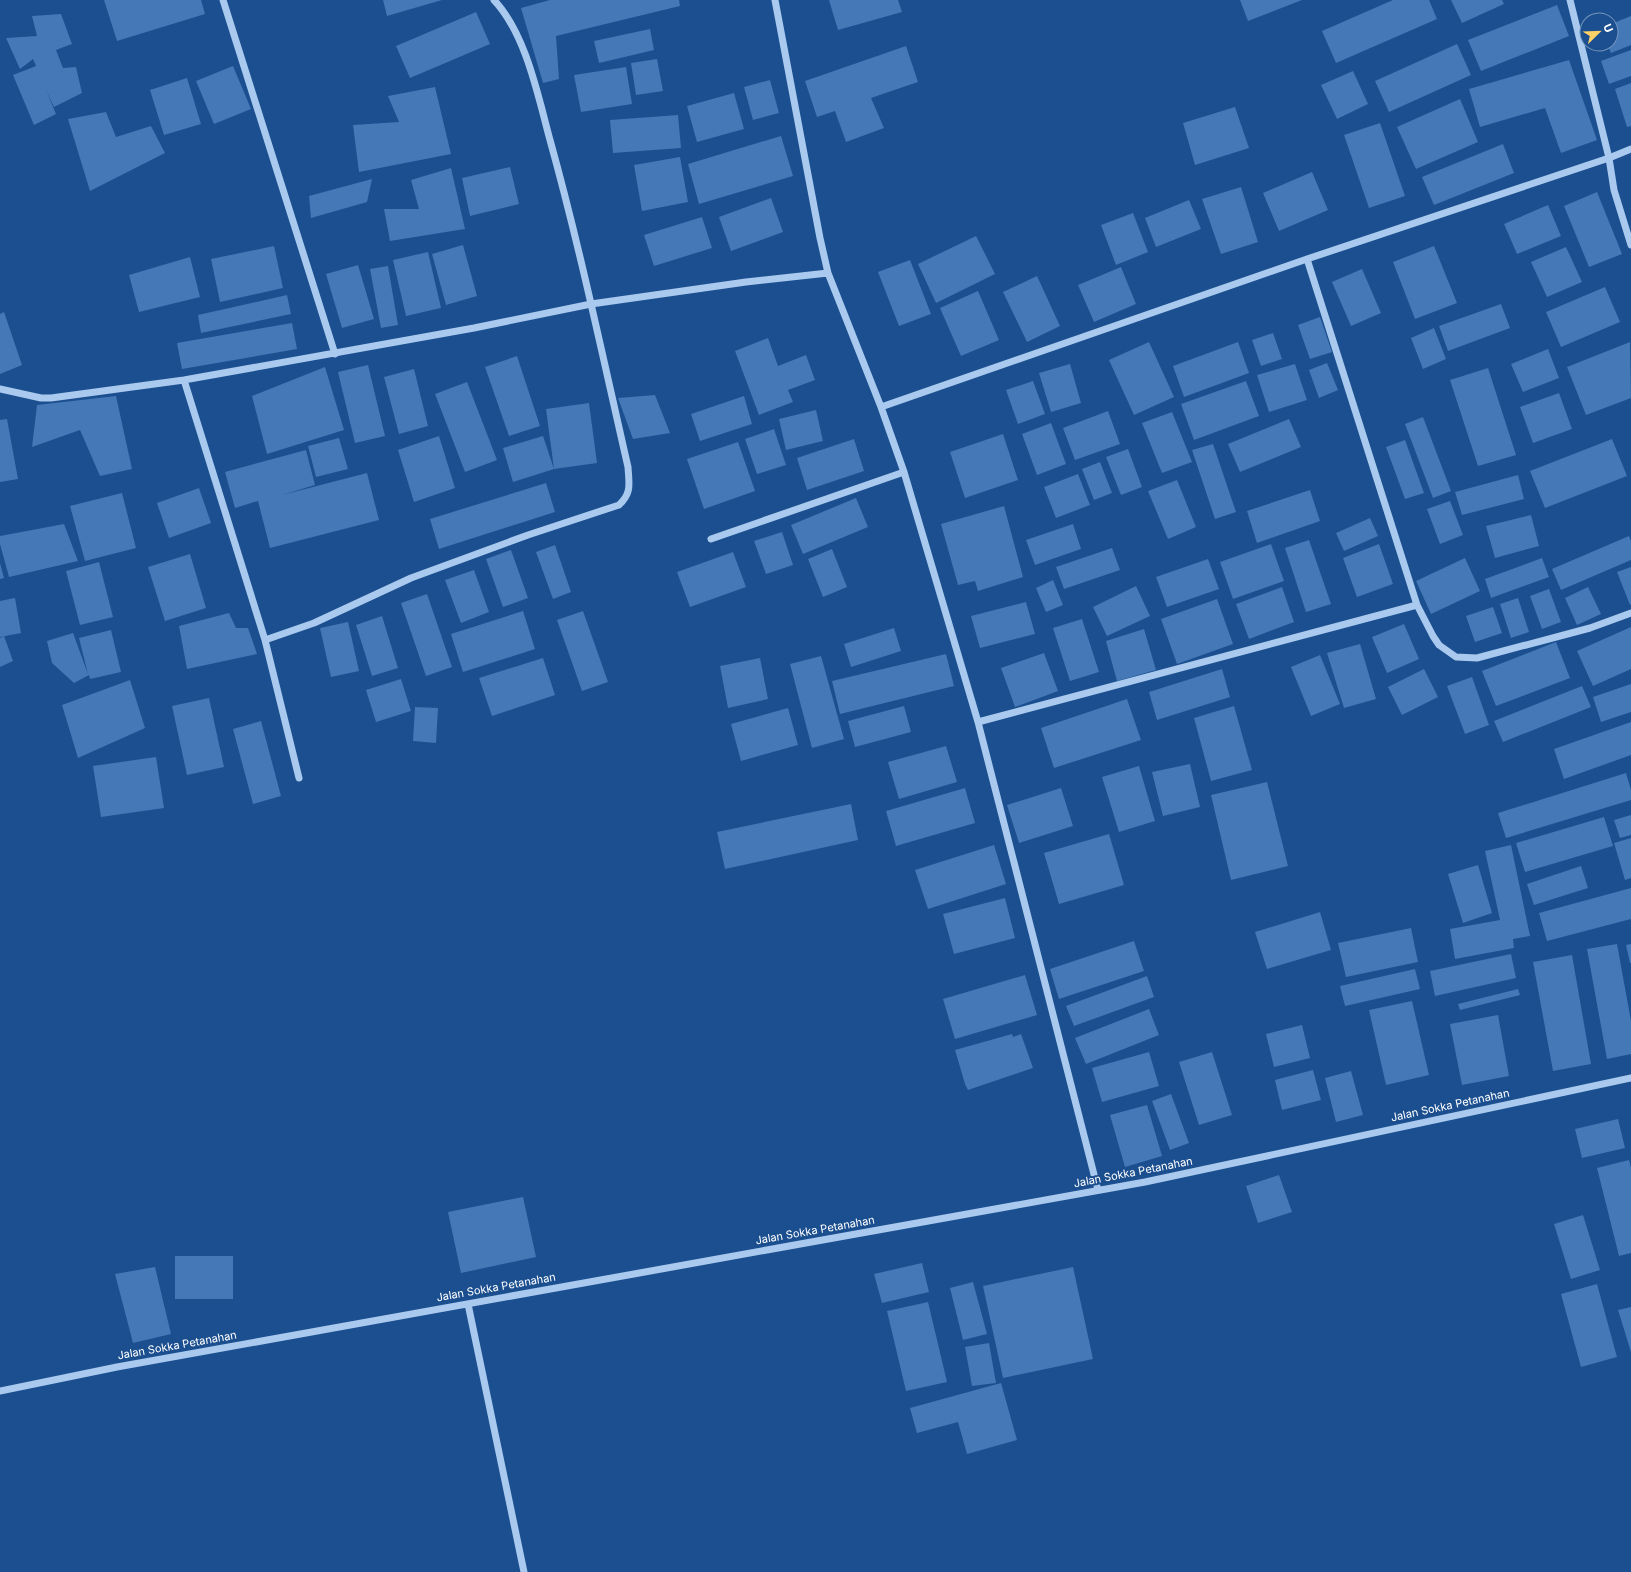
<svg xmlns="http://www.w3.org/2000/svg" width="1631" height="1572" font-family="Inter,sans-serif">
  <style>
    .building { fill: #4478b7 }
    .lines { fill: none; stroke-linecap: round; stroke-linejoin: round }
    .minor { stroke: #a9c9ee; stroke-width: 7 }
    .labels { text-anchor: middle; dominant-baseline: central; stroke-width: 4; stroke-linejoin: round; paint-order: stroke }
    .street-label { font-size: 11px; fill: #fff; stroke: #1b4f8f }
  </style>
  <rect width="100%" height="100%" fill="#1b4f8f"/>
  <path class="building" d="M104 0H201L205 14 117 41Z
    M383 0H442L387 16Z
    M550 0H679L680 6 556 36 559 79 543 83 521 8Z
    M829 0H898L902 12 838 30Z
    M1240 0H1302L1248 21Z
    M1393 0H1429L1437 19 1336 63 1322 31Z
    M1451 0H1502L1504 4 1462 23Z
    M1557 5 1569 36 1481 71 1468 40Z
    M476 12 490 44 410 78 396 46Z
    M61 14 72 44 56 50 63 68 76 67 82 93 54 107 46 90 56 114 34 125 13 75 36 66 33 59 20 69 6 38 37 36 32 16Z
    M1631 16V45L1611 53 1607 44H1611V24Z
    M650 29 654 50 599 63 594 41Z
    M1457 44 1471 75 1389 112 1375 81Z
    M906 46 918 82 871 98 884 128 846 142 835 111 817 117 805 81Z
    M1631 50V76L1609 84 1601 61Z
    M657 59 663 91 636 95 631 63Z
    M1569 60 1597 140 1561 153 1545 108 1480 127 1469 89Z
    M233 66 251 109 214 124 196 81Z
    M626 67 632 104 581 112 574 75Z
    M1353 71 1368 104 1337 119 1321 85Z
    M187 78 201 124 164 135 150 90Z
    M770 80 779 113 753 120 744 87Z
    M1631 83V126L1627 127 1615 89Z
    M435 87 451 154 359 172 353 125 399 122 388 96Z
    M734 93 744 129 697 142 687 106Z
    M1460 99 1478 142 1416 169 1397 127Z
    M1235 107 1249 148 1195 165 1183 123Z
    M106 112 116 137 151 126 165 153 90 191 68 119Z
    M678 115 681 148 613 153 610 120Z
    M1380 123 1405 196 1369 208 1344 135Z
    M781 136 793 176 699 204 688 164Z
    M1503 144 1514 173 1434 205 1422 177Z
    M680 157 688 202 642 211 634 165Z
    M510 167 519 204 470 216 462 178Z
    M451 168 465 229 390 241 384 209H419L411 180Z
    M1312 172 1328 210 1279 231 1263 193Z
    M372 179 367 202 311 218 309 196Z
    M1241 187 1258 242 1221 254 1202 199Z
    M1597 192 1622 254 1589 267 1564 206Z
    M771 198 783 232 731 251 719 217Z
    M1189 200 1201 229 1156 247 1145 218Z
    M1548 205 1561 236 1517 254 1504 224Z
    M1133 213 1148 252 1116 265 1101 225Z
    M702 217 712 248 654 266 644 235Z
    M976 236 995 274 936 303 918 264Z
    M463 245 477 296 446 305 432 254Z
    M274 246 283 288 220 302 211 259Z
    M1434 246 1457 303 1415 319 1393 262Z
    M1566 247 1582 282 1547 297 1531 262Z
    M428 252 441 308 406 316 393 260Z
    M190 257 200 297 139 312 129 275Z
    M910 260 931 314 899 326 878 272Z
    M358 265 374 319 342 328 326 274Z
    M388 266 398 325 381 328 370 269Z
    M1121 267 1136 304 1094 322 1078 285Z
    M1362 269 1381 313 1351 326 1332 282Z
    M1037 276 1060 326 1027 342 1003 292Z
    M1605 287 1620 322 1561 347 1546 312Z
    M978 291 999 340 961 356 940 308Z
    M287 295 291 314 201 333 198 315Z
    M1501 304 1510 328 1448 351 1439 326Z
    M4 312 22 365 0 374V314Z
    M1320 317 1332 352 1310 359 1298 325Z
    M292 323 297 349 182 369 177 343Z
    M1434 328 1446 359 1423 369 1411 338Z
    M1273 333 1282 359 1261 366 1252 340Z
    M768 338 778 366 806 355 815 380 788 390 793 402 759 415 735 351Z
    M1149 342 1174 397 1134 415 1109 360Z
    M1238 342 1249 373 1184 397 1173 366Z
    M1630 342 1631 398 1586 415 1567 367Z
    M1548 349 1559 378 1523 392 1511 364Z
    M517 356 540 426 509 436 485 367Z
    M1327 363 1338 390 1319 398 1309 370Z
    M1070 364 1081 403 1051 412 1039 373Z
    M1295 364 1307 400 1269 412 1257 375Z
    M368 365 385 436 355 443 338 372Z
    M325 367 344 430 267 454 252 396Z
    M1488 368 1516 455 1478 466 1450 380Z
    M414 369 428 426 399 434 384 377Z
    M1033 381 1045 414 1018 424 1006 390Z
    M1246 381 1259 416 1194 440 1181 404Z
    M467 382 497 460 465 472 435 394Z
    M1559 393 1572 429 1533 443 1520 407Z
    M655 395 670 433 633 439 618 398Z
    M116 396 132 469 100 476 80 430 32 447 37 405Z
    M744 396 752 424 700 441 691 414Z
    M589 403 597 463 554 469 546 409Z
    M816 410 823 441 786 450 779 419Z
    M1108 411 1120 444 1075 460 1063 428Z
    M1172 412 1192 462 1162 473 1142 423Z
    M1423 417 1451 491 1433 498 1405 424Z
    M7 419 18 479 0 482V420Z
    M1289 419 1301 447 1240 472 1228 444Z
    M1051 423 1066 464 1037 475 1022 434Z
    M774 429 786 465 757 474 745 439Z
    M1003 434 1018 480 965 498 950 452Z
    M439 436 455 488 414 502 398 450Z
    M543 436 554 469 513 482 503 448Z
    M339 438 348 469 316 477 308 446Z
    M854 439 864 471 807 490 797 458Z
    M1612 439 1627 476 1545 508 1530 471Z
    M1405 440 1424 493 1405 499 1386 447Z
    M738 442 755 491 704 509 687 459Z
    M1213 444 1236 512 1215 519 1192 450Z
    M1128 449 1142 487 1121 495 1106 457Z
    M306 450 315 485 282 495 367 473 379 520 270 548 258 501 235 508 225 472Z
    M1100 462 1112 493 1094 500 1082 469Z
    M1078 474 1090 505 1056 518 1044 487Z
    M1518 475 1524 499 1462 515 1455 492Z
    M1177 480 1196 527 1168 539 1148 491Z
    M546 483 555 512 439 549 430 519Z
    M199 488 211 523 169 538 157 503Z
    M1310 490 1320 521 1257 543 1247 511Z
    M122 493 136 548 85 561 70 506Z
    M856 498 868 527 803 554 791 525Z
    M1450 501 1463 535 1440 544 1427 509Z
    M1004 506 1023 577 978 591 975 581 958 585 941 524Z
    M1531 515 1539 546 1495 558 1486 526Z
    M1370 518 1378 536 1344 551 1336 533Z
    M64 524 78 561 9 577 0 544V536Z
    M1073 524 1081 549 1035 565 1026 540Z
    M782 532 793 565 766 574 754 541Z
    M1629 536 1631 541V560L1561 590 1552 569Z
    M1309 540 1331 604 1306 612 1285 548Z
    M1271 544 1284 581 1233 599 1220 562Z
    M1379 544 1393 584 1357 597 1343 558Z
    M555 545 571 592 553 599 536 552Z
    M1112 548 1120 570 1064 589 1056 567Z
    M832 549 847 587 823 597 808 559Z
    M511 550 528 598 503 607 486 559Z
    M733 552 746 587 690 607 677 572Z
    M190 554 206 608 165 621 148 567Z
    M1465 558 1480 591 1431 614 1416 581Z
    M1542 558 1549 577 1491 598 1485 579Z
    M1208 559 1219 589 1167 607 1156 577Z
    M99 562 113 617 80 625 66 571Z
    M0 563 4 578 0 579Z
    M1631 567V604L1630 605 1617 572Z
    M474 570 489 612 461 623 445 580Z
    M1053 580 1063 605 1046 612 1036 588Z
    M1136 586 1150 616 1107 636 1093 607Z
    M1282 587 1294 622 1249 639 1236 604Z
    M1588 587 1601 614 1577 625 1565 598Z
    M1549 589 1561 622 1542 629 1530 596Z
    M427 594 452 667 426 676 401 603Z
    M15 598 21 633 0 637V601Z
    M1518 598 1529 632 1511 638 1500 604Z
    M1217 599 1233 644 1177 664 1161 619Z
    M1026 602 1035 634 980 648 971 616Z
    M1493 607 1502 633 1475 642 1466 616Z
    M523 611 535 649 463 672 451 634Z
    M583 611 608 682 582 691 557 620Z
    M229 613 236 628H248L257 654 187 669 179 626Z
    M382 616 398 668 372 676 356 625Z
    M1082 619 1099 672 1070 681 1053 628Z
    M348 622 359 671 331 677 320 628Z
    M1404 624 1419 659 1387 673 1372 637Z
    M1631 627V669L1593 686 1577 651Z
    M894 628 901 651 851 667 844 644Z
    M1144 629 1156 670 1117 681 1106 641Z
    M111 630 121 672 90 679 89 675 74 683 52 663 47 641 73 633 88 674 79 638Z
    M4 636 13 661 0 667V638Z
    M1556 642 1570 678 1496 706 1482 671Z
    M1360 644 1376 699 1344 708 1327 653Z
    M1044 653 1058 691 1015 707 1001 668Z
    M946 654 954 686 840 714 832 681Z
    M1320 655 1340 704 1311 716 1291 667Z
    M821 656 844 739 812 748 790 664Z
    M543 658 555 695 492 716 479 678Z
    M760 658 768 699 728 708 720 666Z
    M1222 669 1230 697 1157 720 1149 692Z
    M1424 669 1438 697 1402 715 1388 687Z
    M1472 677 1489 725 1465 734 1447 686Z
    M401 679 411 711 376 722 366 690Z
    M130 680 145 728 78 758 62 705Z
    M1631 684V712L1601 722 1593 697Z
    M1582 686 1591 707 1503 742 1494 721Z
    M209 698 224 767 187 775 172 706Z
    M1127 699 1141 740 1054 768 1041 728Z
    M904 706 911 732 855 747 848 721Z
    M1234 706 1252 770 1211 781 1194 718Z
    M415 707 438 708 436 743 413 741Z
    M788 708 798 745 741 761 731 724Z
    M261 721 281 796 253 804 233 729Z
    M1631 722V755L1564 779 1554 749Z
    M946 746 957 782 899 799 888 762Z
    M156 757 164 808 101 817 93 766Z
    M1190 764 1200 807 1163 816 1152 772Z
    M1139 766 1155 821 1119 832 1102 777Z
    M1626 773 1631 790V800L1506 838 1498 813Z
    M1267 782 1288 866 1231 880 1211 795Z
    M965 788 975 823 896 846 886 811Z
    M1061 788 1073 826 1019 843 1007 805Z
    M851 804 858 840 725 869 717 832Z
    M1631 815V835L1620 838 1614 820Z
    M1604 817 1613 846 1525 872 1516 843Z
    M1109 834 1124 885 1059 904 1044 853Z
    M1631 838V878L1625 880 1614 843Z
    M994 845 1006 884 928 909 915 870Z
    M1511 845 1530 936 1513 939 1514 948 1455 959 1450 929 1500 920 1485 851Z
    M1478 865 1492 913 1463 923 1448 874Z
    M1581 866 1588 888 1534 905 1527 884Z
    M1631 888V919L1547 941 1539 913Z
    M1005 898 1015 938 954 954 943 914Z
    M1320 912 1331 950 1267 969 1255 932Z
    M1411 928 1418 962 1346 977 1338 943Z
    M1134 941 1144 971 1059 999 1050 969Z
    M1617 944 1631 1021V1054L1607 1059 1587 949Z
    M1631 944V963H1630L1626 945Z
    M1511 954 1516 978 1435 996 1430 971Z
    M1572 955 1591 1064 1553 1071 1533 962Z
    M1415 969 1420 989 1345 1006 1340 986Z
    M1025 975 1037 1015 955 1039 943 999Z
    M1147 976 1154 997 1074 1026 1066 1006Z
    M1518 989 1520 995 1460 1010 1458 1004Z
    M1412 1001 1429 1075 1386 1085 1369 1010Z
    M1149 1009 1159 1035 1086 1064 1075 1038Z
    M1498 1015 1509 1076 1462 1085 1450 1024Z
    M1302 1025 1310 1058 1274 1067 1266 1034Z
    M1012 1034 1013 1037 1021 1034 1033 1068 968 1090 965 1084 955 1050Z
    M1149 1052 1159 1086 1102 1102 1092 1068Z
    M1212 1052 1232 1115 1199 1125 1179 1062Z
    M1313 1070 1321 1100 1282 1110 1275 1080Z
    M1351 1071 1363 1115 1336 1122 1325 1078Z
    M1171 1094 1189 1143 1170 1150 1152 1101Z
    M1147 1105 1162 1156 1125 1167 1110 1115Z
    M1618 1119 1625 1148 1582 1158 1575 1129Z
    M1629 1160 1631 1168V1253L1619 1256 1597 1168Z
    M1279 1175 1292 1212 1258 1223 1246 1186Z
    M523 1197 536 1257 461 1273 448 1212Z
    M1583 1215 1600 1270 1571 1279 1554 1224Z
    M175 1256H233V1299H175Z
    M922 1263 929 1292 882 1303 874 1274Z
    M155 1267 171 1334 133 1343 115 1274Z
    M1073 1267 1093 1359 1003 1378 983 1286Z
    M973 1282 987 1334 963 1340 950 1288Z
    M1597 1284 1617 1357 1581 1367 1561 1294Z
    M928 1302 947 1382 906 1391 887 1311Z
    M1631 1307V1352L1618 1310Z
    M989 1343 996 1383 972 1386 965 1347Z
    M1001 1383 1017 1440 967 1454 958 1422 917 1433 910 1408Z"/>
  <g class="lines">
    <path class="minor" d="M223 0 335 354
      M775 0 820 238 828 273 881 407
      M1570 0 1609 158 1614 190 1631 245
      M1307 259 1417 605 1433 636 1439 645 1456 657 1477 658 1590 628 1631 613
      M184 380 265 640 299 778
      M0 389 41 398H51L184 380 474 328 591 304 746 282 828 273
      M711 539 904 472
      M265 640 314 623 411 578 528 535 619 505C632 493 629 484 628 467 603 358 580 248 550 140 538 96 526 34 494 0
      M978 722 1417 605
      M1098 1190 978 722 904 472 881 407 1307 259 1609 158 1631 149
      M468 1304 524 1572
      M0 1391 117 1367 1145 1182 1631 1078"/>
  </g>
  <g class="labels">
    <g class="street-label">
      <text transform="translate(1450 1105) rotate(-12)">Jalan Sokka Petanahan</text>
      <text transform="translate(1133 1172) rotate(-11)">Jalan Sokka Petanahan</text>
      <text transform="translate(815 1230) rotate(-10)">Jalan Sokka Petanahan</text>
      <text transform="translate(496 1287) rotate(-10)">Jalan Sokka Petanahan</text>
      <text transform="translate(177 1345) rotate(-10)">Jalan Sokka Petanahan</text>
    </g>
  </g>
  <g transform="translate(1599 32) rotate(67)"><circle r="19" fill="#1b4f8f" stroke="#7695bc"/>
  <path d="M0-3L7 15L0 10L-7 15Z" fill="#ffd166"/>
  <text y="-6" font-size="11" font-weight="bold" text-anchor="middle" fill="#ffffff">U</text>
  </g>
</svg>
